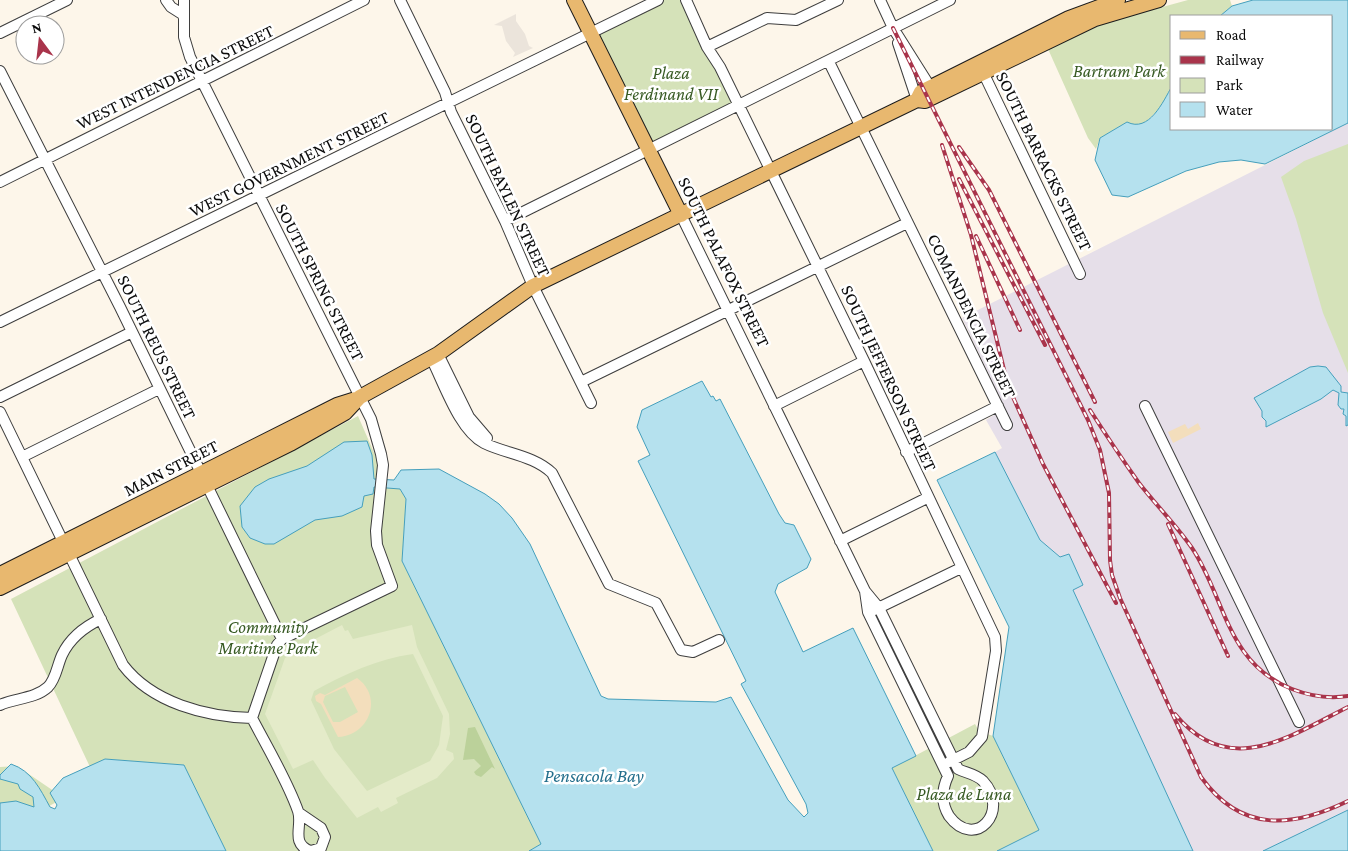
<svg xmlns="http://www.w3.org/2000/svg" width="1348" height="851" font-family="'Crimson Pro',serif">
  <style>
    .industrial { fill: #e6dfe9 }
    .green { fill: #d5e2b9 }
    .forest { fill: #bbd19a }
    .sand { fill: #f3debc; fill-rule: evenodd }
    .pitch { fill: #e4ebc9; fill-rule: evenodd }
    .plaza { fill: #ebe4db }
    .water { fill: #b5e1ee; stroke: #459fbc }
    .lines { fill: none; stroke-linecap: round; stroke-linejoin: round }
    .minor-casing { stroke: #3e3e3e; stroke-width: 12 }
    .major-casing { stroke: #1c1c1c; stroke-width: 16 }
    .minor { stroke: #fff; stroke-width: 10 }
    .major { stroke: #e8b86f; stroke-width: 14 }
    .rail-casing { stroke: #a9344b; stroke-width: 4 }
    .rail { stroke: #fff; stroke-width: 2; stroke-dasharray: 5.5; stroke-linecap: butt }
    .labels { text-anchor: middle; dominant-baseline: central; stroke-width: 5; stroke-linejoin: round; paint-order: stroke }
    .park-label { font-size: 18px; font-style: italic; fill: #375a23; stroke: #fff }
    .street-label { font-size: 18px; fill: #0b0b0b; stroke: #fff }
    .water-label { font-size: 19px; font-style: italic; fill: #246f8c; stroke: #fff }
  </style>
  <rect width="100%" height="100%" fill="#fdf6ea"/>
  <path class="industrial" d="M1348 123V810L1263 851H1193L1073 590 1083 585 1069 555 1060 557 1040 540 995 452 1002 448 986 420 1005 408 962 318Z"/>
  <path class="green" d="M658 0H686L738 106 648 150 591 33Z
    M1188 0H1230L1232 6 1220 16H1172V86L1161 107 1148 120 1141 125 1134 126 1127 122 1100 138 1096 149 1088 138 1048 49 1104 23Z
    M1348 144V373L1323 313 1296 219 1281 177 1304 161Z
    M358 416 389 487 400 489 406 499 402 561 541 844 529 851H226L184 765 105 759 90 767 11 599Z
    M975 724 979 731 993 736 1039 830 997 851H933L892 768Z
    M17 766 64 798 25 819 0 827V767Z"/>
  <path class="forest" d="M475 727 495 769 492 767 481 777 476 775 474 772 481 766 474 759 463 760 468 728Z"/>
  <path class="sand" d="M1198 423 1201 429 1173 443 1168 432 1185 424 1188 429Z
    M357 678C384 697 369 736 338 737L321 704 316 701 315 696 320 693 325 695ZM345 687 358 712 340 722H333L323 702 325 696Z"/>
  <path class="pitch" d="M342 625 345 631 348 630 353 639 412 625 417 647 449 714 450 734 446 750 453 753 454 759 437 778 396 798 398 803 381 812 378 807 357 818 325 778 313 760 293 769 265 714 285 658 294 653V650ZM413 654 443 716 439 745 430 761 367 791 334 749 311 700 314 691C345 674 377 659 413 654Z"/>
  <path class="plaza" d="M516 14V21L525 34 529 46 533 48 513 57 515 53 506 41 502 26 494 25Z"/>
  <path class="water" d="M1253 0H1348V123L1265 164 1241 160 1219 162 1186 171 1128 197 1112 195 1095 160 1100 138 1127 122C1149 133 1163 102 1172 86V129H1332V16H1220L1232 6Z
    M1318 366 1326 367 1341 386V392L1348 393V425L1346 426V416L1343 414 1344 409H1341L1338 405 1339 393 1333 390 1321 399 1266 427V421L1262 417V411L1254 398 1310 367Z
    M702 381 711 397 713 396 716 401 720 399 779 514 785 523 794 525 811 559 807 568 778 584 775 592 803 652 853 628 916 756 892 768 933 851H529L541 844 402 561 406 499 400 489 374 487 373 494 364 496 362 507 342 516 315 520 274 544H265L250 538 242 527 240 506 255 487 269 479 307 466 344 442 367 441 372 455 374 479 394 480 401 470 439 469 485 494 499 504 512 518 530 544 601 696 608 699 716 702 731 697 788 800 804 817 808 813 806 804 741 684 746 681 638 461 650 455 637 427 642 410Z
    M995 452 1040 540 1060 557 1069 554 1083 585 1073 590 1193 851H997L1039 830 993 736 1009 627 937 480Z
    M105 759 184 765 226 851H0V803L16 801 34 807 33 797 20 789 18 784 0 779V775L11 764C32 771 40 789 50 807L55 809 57 805 50 793 63 778Z
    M1348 810V851H1263Z"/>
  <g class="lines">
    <g class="minor-casing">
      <path id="minor" d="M166 0 171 7 182 14
        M184 0V37L190 57 371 419 381 454 383 465 376 531 377 545 392 586 282 639 277 645 252 718
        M400 0 445 92 451 112 505 221 533 286 591 403
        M686 0 707 47 720 67 864 361 995 637 996 651 982 737 969 752 949 762
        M880 0 893 28 934 93
        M0 33 67 0
        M898 43 917 100
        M707 47 767 18 796 20 838 0
        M829 62 1007 425
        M981 68 1080 274
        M0 71 120 307 282 639
        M0 182 364 0
        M681 215 865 591 879 608 958 769C966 773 976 774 983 781 1011 811 975 851 949 816 941 803 942 789 948 776L868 612 865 591
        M505 221 950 0
        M0 322 658 0
        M438 354 469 417 487 438
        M431 358C444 383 459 430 484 443 506 454 533 455 552 473L609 584 656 603 681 650 693 652 719 640
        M581 382 907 223
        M0 397 132 332
        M774 406 864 361
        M1145 406 1299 722
        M0 412 123 665C152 703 206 717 252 718
        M906 452 998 406
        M22 457 159 389
        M840 541 927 498
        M874 610 961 568
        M0 705C15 698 35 699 48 687 56 679 57 666 62 655 70 638 84 627 101 619
        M252 718C267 747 287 780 298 811 303 826 290 843 310 851
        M299 813 321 828 325 837 321 848 311 851"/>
    </g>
    <g class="major-casing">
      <path id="major" d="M574 0 681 215
        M917 100 925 101 1095 19 1159 0
        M917 100 921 92 1069 18 1118 0
        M0 574 337 405 356 399
        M0 588 292 443 345 413 360 397 438 354 533 286 917 100"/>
    </g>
    <use href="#minor" class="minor"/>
    <use href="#major" class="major"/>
    <g class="rail-casing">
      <path id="rail" d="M893 28 1088 420 1100 450 1109 493 1110 560 1112 575 1120 598 1201 777C1241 833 1292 828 1348 801
        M942 145 971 235 1008 386 1043 464 1116 603
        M959 147 989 190 1095 402
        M959 179 1045 345
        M976 236 1020 330
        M1090 410C1106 435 1122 459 1139 483 1156 505 1176 525 1192 548 1226 599 1226 663 1292 689 1310 696 1329 699 1348 696
        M1168 524 1228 656
        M1175 714C1229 780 1290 736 1348 707"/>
    </g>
    <use href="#rail" class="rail"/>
  </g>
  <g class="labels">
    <g class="park-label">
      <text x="1119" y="71">Bartram Park</text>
      <text x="671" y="73">Plaza<tspan x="671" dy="21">Ferdinand VII</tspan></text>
      <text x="268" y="627">Community<tspan x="268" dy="21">Maritime Park</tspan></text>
      <text x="964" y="794">Plaza de Luna</text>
    </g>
    <g class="street-label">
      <text transform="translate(175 77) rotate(-26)">WEST INTENDENCIA STREET</text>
      <text transform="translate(1044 161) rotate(64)">SOUTH BARRACKS STREET</text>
      <text transform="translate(289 164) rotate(-26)">WEST GOVERNMENT STREET</text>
      <text transform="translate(508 195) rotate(65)">SOUTH BAYLEN STREET</text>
      <text transform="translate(724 262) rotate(64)">SOUTH PALAFOX STREET</text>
      <text transform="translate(320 282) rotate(63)">SOUTH SPRING STREET</text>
      <text transform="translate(972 316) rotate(64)">COMANDENCIA STREET</text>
      <text transform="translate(157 347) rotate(64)">SOUTH REUS STREET</text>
      <text transform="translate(889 378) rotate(65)">SOUTH JEFFERSON STREET</text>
      <text transform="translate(171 468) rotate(-27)">MAIN STREET</text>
    </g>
    <g class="water-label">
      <text x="594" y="775">Pensacola Bay</text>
    </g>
  </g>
  <rect x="1170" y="15" width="162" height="115" fill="#ffffff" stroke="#9d9d9d"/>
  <rect x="1180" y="31" width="25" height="8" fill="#e8b86f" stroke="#9d9d9d"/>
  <text x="1216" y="40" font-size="15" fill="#0b0b0b">Road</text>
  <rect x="1180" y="56" width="25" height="8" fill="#a9344b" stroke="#9d9d9d"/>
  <text x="1216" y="65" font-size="15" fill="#0b0b0b">Railway</text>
  <rect x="1180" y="78" width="25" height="15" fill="#d5e2b9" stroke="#9d9d9d"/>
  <text x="1216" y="90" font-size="15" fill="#0b0b0b">Park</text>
  <rect x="1180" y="102" width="25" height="15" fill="#b5e1ee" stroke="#9d9d9d"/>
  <text x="1216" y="115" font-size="15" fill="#0b0b0b">Water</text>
  <g transform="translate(40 40) rotate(345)"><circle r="24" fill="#ffffff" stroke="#9d9d9d"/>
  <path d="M0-4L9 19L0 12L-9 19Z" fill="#a9344b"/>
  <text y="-8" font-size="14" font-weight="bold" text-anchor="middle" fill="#0b0b0b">N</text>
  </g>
</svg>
